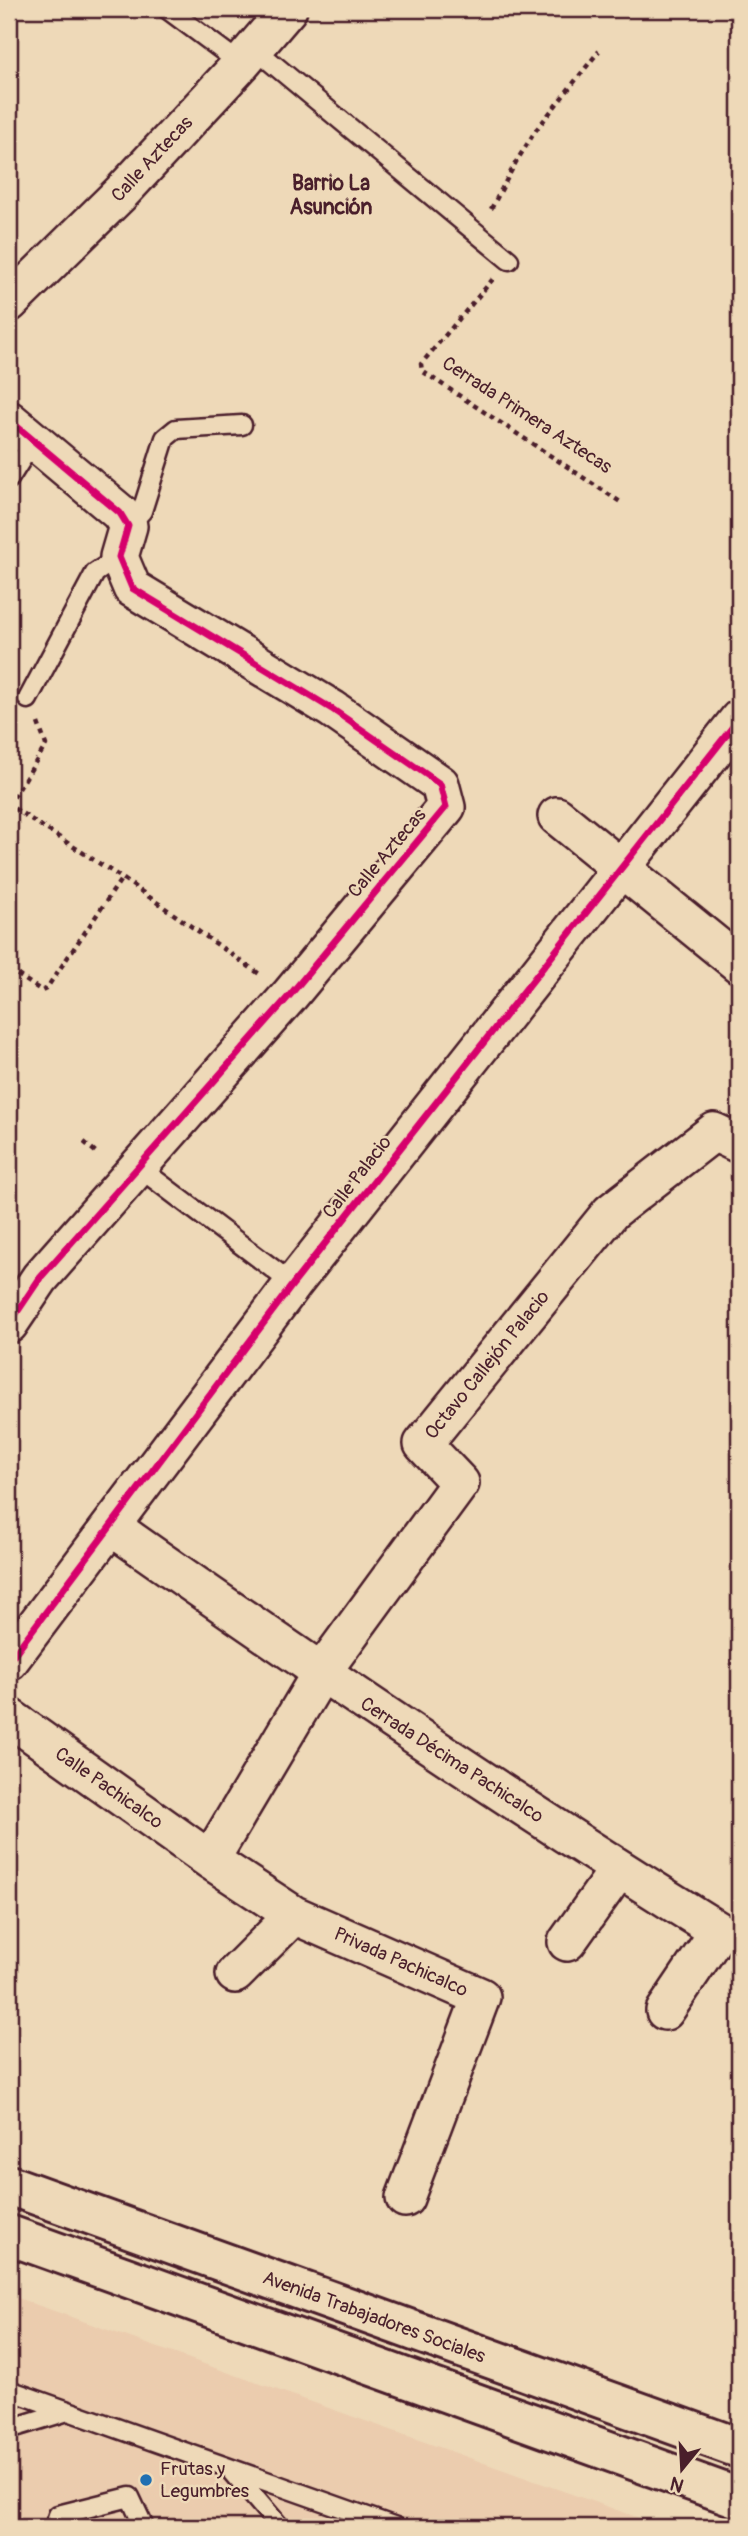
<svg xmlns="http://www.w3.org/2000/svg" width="748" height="2536" font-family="Pangolin,sans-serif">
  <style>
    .built { fill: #ebccae }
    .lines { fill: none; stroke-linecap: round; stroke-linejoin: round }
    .lane-casing { stroke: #4a1f2b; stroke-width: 23 }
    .street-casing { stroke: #4a1f2b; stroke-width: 42 }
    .primary-casing { stroke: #4a1f2b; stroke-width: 44 }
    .path { stroke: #4a1f2b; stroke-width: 4.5; stroke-dasharray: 5 5; stroke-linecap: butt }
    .lane { stroke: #eed9b8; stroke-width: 18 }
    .street { stroke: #eed9b8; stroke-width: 37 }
    .primary { stroke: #eed9b8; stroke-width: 38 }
    .cycleway-casing { stroke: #eed9b8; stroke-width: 11 }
    .cycleway { stroke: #d6006c; stroke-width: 7 }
    .poi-dot { fill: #1f6fb2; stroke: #eed9b8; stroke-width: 2.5 }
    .labels { text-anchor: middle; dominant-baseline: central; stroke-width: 5; stroke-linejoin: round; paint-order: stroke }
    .street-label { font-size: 19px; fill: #4a1f2b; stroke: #eed9b8 }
    .poi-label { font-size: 19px; fill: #4a1f2b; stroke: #eed9b8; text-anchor: start }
    .neighbourhood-label { font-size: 21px; font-weight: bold; fill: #4a1f2b; stroke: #eed9b8 }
  </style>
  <rect width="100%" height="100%" fill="#eed9b8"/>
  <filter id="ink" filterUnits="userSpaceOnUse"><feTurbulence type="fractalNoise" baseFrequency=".0143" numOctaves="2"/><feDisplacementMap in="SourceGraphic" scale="14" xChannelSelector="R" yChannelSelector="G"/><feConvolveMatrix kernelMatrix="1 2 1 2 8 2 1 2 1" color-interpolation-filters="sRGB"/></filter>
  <g filter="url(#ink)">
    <path class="built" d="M9 2295 665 2527H9Z"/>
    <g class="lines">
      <g class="lane-casing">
        <path id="lane" d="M167 9 241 64
          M255 49 509 260
          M9 479 33 441
          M128 526 142 511 165 438 176 429 242 425
          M28 699 95 573 119 557
          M137 1166 293 1284
          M9 2390 396 2527
          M9 2429 68 2411
          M232 2471 280 2527
          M54 2527 58 2515 130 2497 144 2527"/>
      </g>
      <g class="street-casing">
        <path id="street" d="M9 303 121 193 241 64 288 9
          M9 420 120 513 128 526 119 557 132 588 332 709 440 784 446 807 290 995 40 1278 9 1324
          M557 816 739 964
          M112 1527C311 1667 512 1803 719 1931L665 2011
          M9 1661 293 1284 739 719
          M9 1717 210 1860 294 1915 481 1997 405 2198
          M210 1860 321 1673 460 1483 423 1444 611 1212 714 1132 739 1144
          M567 1942 619 1869
          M235 1974 294 1915"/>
      </g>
      <g class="primary-casing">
        <path id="primary" d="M9 2185 739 2448
          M9 2235 739 2498"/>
      </g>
      <path class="path" d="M491 209 516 162 536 130 599 51
        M493 279 421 364 422 371 622 503
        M38 723 46 745 9 805 122 878 261 975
        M9 969 42 991 46 989 122 878
        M84 1142 99 1155"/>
      <use href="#lane" class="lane"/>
      <use href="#street" class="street"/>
      <use href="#primary" class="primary"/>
      <g class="cycleway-casing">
        <path id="cycleway" d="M9 420 120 513 128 526 119 557 132 588 332 709 440 784 446 807 290 995 40 1278 9 1324
          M9 1661 293 1284 739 719"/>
      </g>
      <use href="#cycleway" class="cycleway"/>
    </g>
  </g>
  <circle class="poi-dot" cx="146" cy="2480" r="7"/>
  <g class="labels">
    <g class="street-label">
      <text transform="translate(152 159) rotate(-47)">Calle Aztecas</text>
      <text transform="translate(527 415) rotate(33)">Cerrada Primera Aztecas</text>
      <text transform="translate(387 853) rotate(-50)">Calle Aztecas</text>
      <text transform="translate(357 1177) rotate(-52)">Calle Palacio</text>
      <text transform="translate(487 1365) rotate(-51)">Octavo Callejón Palacio</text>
      <text transform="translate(452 1760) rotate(33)">Cerrada Décima Pachicalco</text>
      <text transform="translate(109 1788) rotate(35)">Calle Pachicalco</text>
      <text transform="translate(401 1962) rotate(24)">Privada Pachicalco</text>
      <text transform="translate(374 2317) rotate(20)">Avenida Trabajadores Sociales</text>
    </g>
    <g class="poi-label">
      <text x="160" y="2469">Frutas y<tspan x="160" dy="22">Legumbres</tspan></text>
    </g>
    <g class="neighbourhood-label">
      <text x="331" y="183">Barrio La<tspan x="331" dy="24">Asunción</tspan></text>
    </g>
  </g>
  <rect width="748" height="2536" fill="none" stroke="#eed9b8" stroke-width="35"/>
  <rect x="18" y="18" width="713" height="2501" fill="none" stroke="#4a1f2b" stroke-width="2.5" filter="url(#ink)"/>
  <g transform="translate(682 2469) rotate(198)" stroke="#eed9b8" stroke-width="5" paint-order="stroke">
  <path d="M0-5L12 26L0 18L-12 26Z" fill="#4a1f2b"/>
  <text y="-10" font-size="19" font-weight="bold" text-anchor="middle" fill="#4a1f2b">N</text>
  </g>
</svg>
